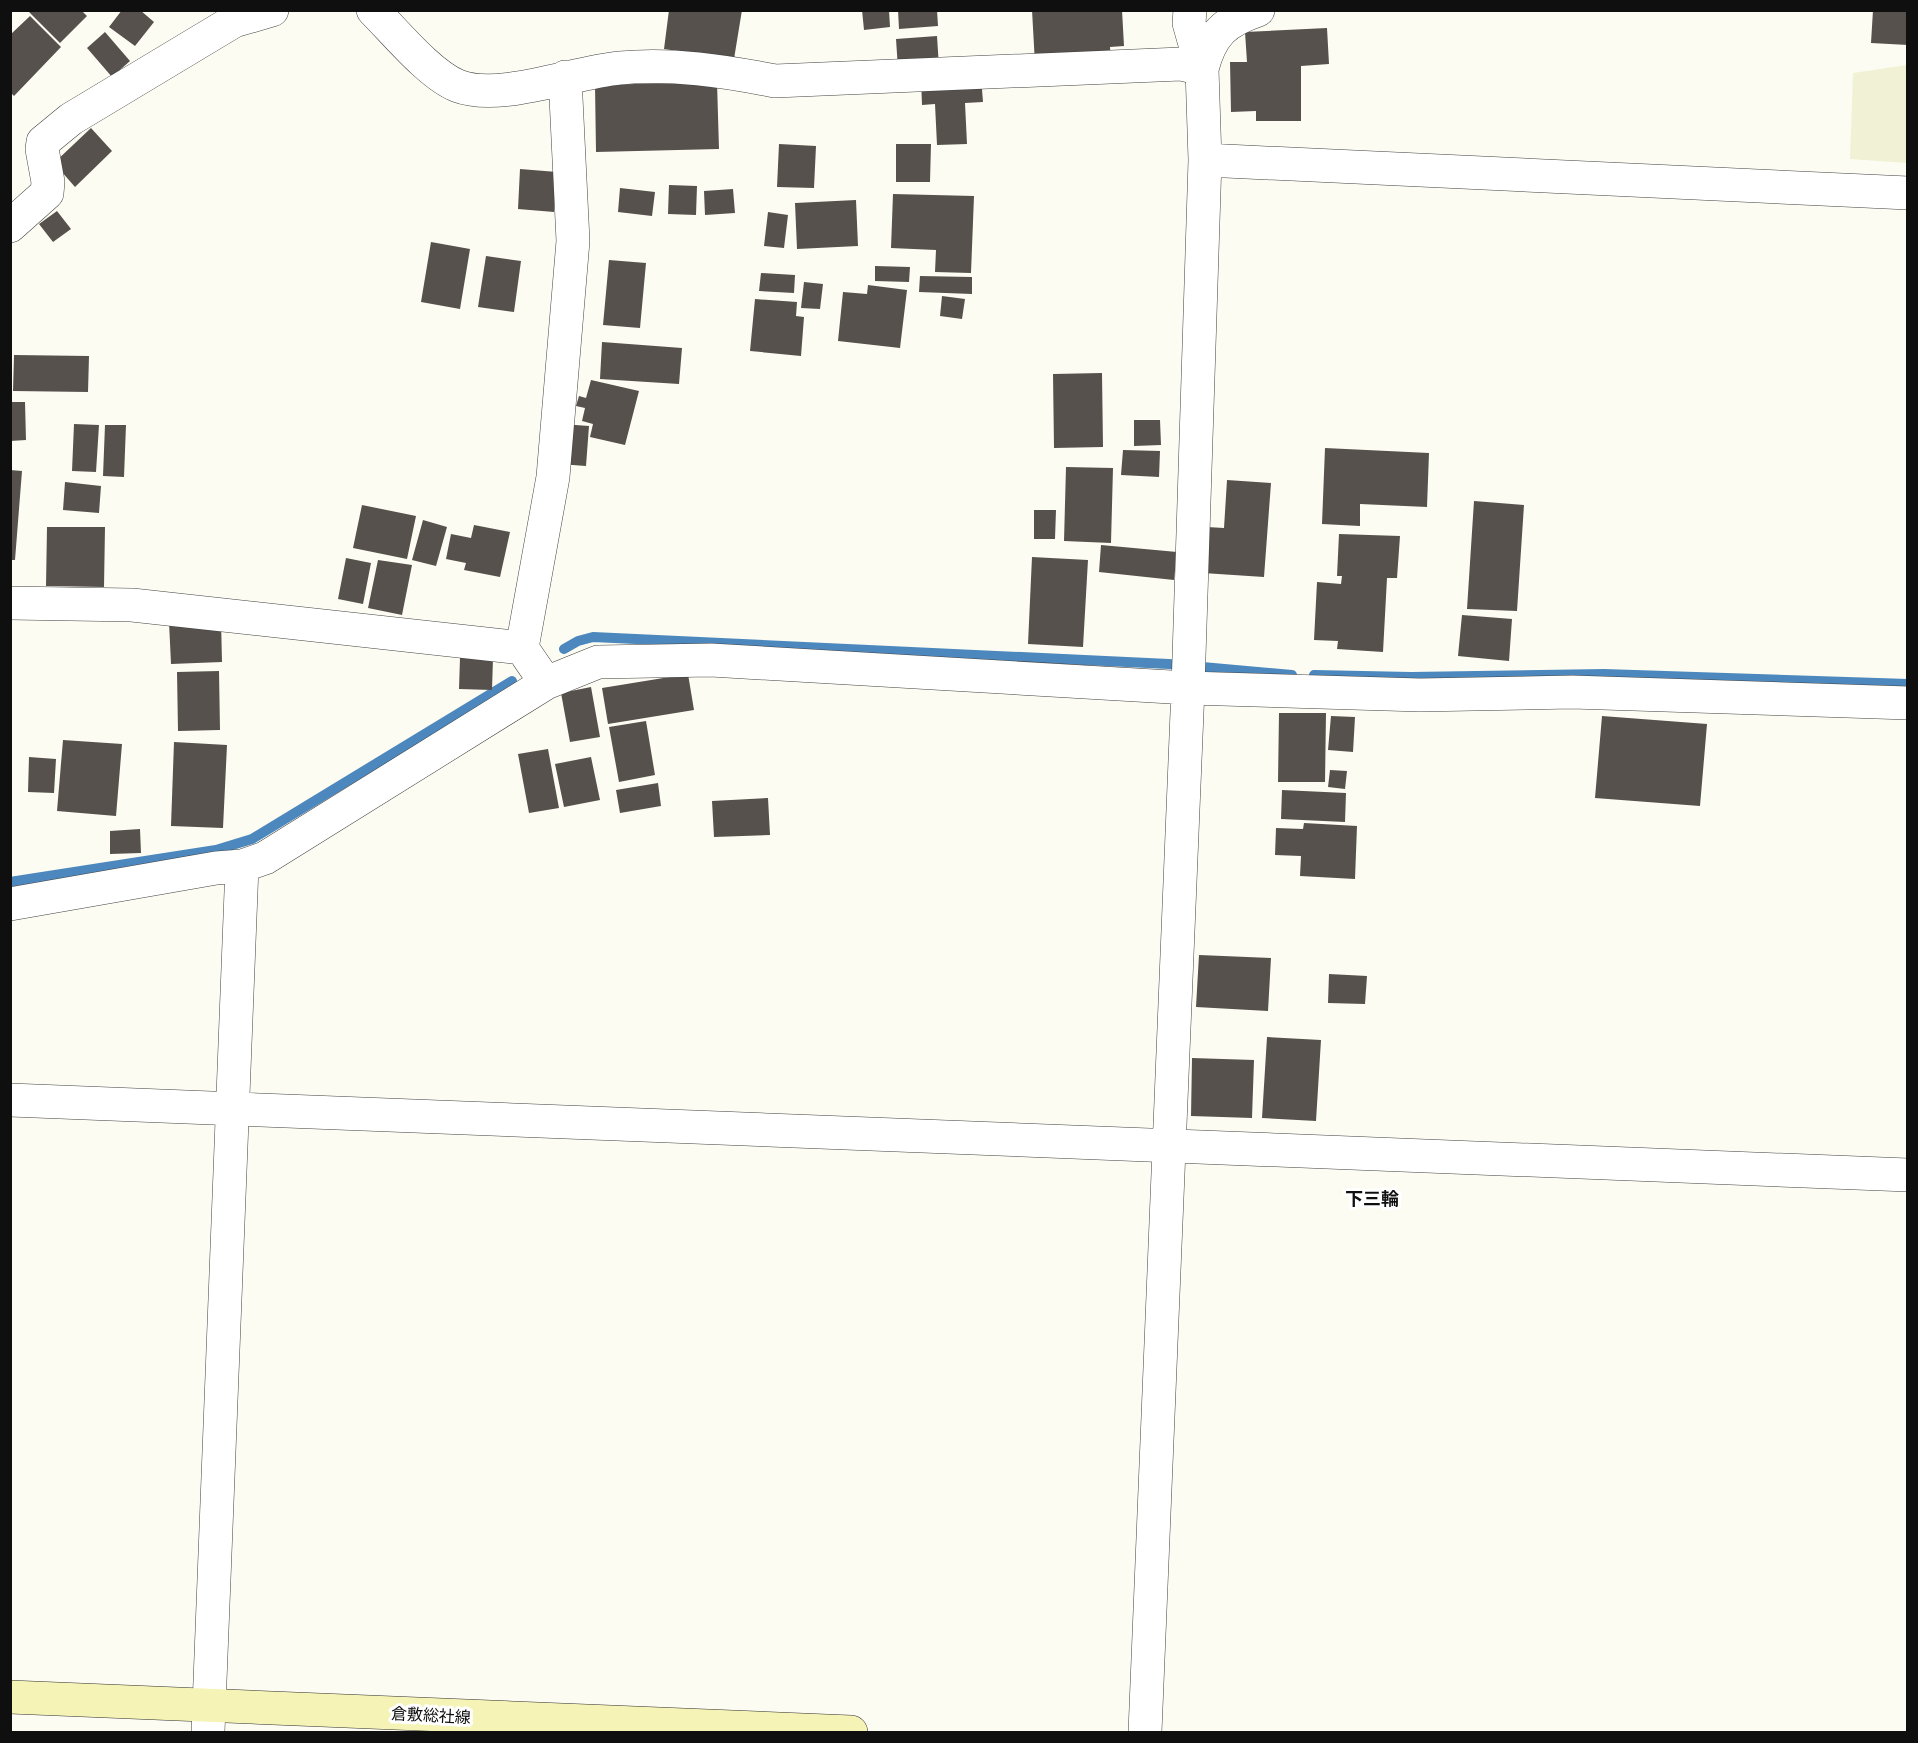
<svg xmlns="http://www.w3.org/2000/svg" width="1918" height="1743" font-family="Georgia,'Noto Sans JP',serif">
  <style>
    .farmland { fill: #f1f1d5 }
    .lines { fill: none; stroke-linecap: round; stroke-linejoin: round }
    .stream { stroke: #4c88bd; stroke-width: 10 }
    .building { fill: #56514c }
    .street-casing { stroke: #424242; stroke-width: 34 }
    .secondary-casing { stroke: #313131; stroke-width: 34 }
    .street { stroke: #fff; stroke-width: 33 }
    .secondary { stroke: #f5f3b5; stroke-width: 33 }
    .labels { text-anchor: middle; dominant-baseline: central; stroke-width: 6; stroke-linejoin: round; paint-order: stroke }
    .street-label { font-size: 16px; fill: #0f0f0f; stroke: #fff }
    .neighbourhood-label { font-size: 18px; font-weight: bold; fill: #0f0f0f; stroke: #fff }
  </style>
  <rect width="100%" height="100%" fill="#fdfcf2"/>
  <path class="farmland" d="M1907 65V163L1850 159 1853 73Z"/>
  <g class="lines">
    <path class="stream" d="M564 649 578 641 593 637 1169 664 1292 675
      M1314 675 1411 677 1604 674 1908 684
      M10 882 216 850 252 839 512 681"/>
  </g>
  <path class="building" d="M27 10H81L87 16 60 43Z
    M122 10H140L154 22 135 46 109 27Z
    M669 10H742L734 59 664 49Z
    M862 10H889L890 27 864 30Z
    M898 10H937L938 26 899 29Z
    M1032 10H1122L1124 46 1110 47 1111 59 1035 64Z
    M1873 10H1908V45L1871 43Z
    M30 16 61 47 14 96 10 92V35Z
    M1327 28 1329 64 1301 66V121H1256V111L1231 112 1230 62H1247L1245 32Z
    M105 32 130 61 112 77 87 48Z
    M937 36 939 67 898 69 896 39Z
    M981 77 983 102 965 103 967 144 937 145 935 104 922 105 921 79Z
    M717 82 719 149 596 152 595 85Z
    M91 128 112 151 75 187 54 163Z
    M779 144 816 146 814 188 777 187Z
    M896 144H931L930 182H896Z
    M520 169 557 172 554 212 518 209Z
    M669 185 697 186 696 215 668 214Z
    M620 188 655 192 652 216 618 212Z
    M733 189 735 213 705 215 704 191Z
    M893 194 974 196 971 273 935 272 936 250 891 248Z
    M856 200 858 246 797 249 795 203Z
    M57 211 71 229 53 242 39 224Z
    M768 212 788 215 784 248 764 246Z
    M431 242 470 249 460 309 421 302Z
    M486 256 521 261 514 312 478 307Z
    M609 260 646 263 640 328 603 325Z
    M875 266 910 267 909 282 875 281Z
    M761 273 795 275 794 293 759 291Z
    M920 276 972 277V294L919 292Z
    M804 282 823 284 820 309 801 308Z
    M868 285 907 290 900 348 838 341 843 292 867 294Z
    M942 296 965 299 962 319 940 316Z
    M755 299 797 302 796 316 804 317 801 356 750 351Z
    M602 342 682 348 679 384 600 379Z
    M14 355 89 356 88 392 13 391Z
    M1102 373 1103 447 1054 448 1053 374Z
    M591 380 639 391 625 445 590 437 593 424 582 421 585 408 576 406 579 396 586 398Z
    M10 402H25L26 440 10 441Z
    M1134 420H1160L1161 445 1134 446Z
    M74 424 99 425 96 472 72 471Z
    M562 424 589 426 586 466 559 464Z
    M105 425H126L124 477 103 476Z
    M1325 448 1429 453 1427 507 1360 504V526L1322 524Z
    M1123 450 1160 451 1159 477 1121 475Z
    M1066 467 1113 468 1111 543 1064 541Z
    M10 470 22 471 15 560H10Z
    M1227 480 1271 483 1264 577 1203 573 1207 527 1224 528Z
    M65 482 101 486 99 513 63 510Z
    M1474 501 1524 505 1517 611 1467 609Z
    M362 505 416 516 407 559 353 548Z
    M1034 510H1056L1055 539H1034Z
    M423 520 447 527 436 566 412 560Z
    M474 525 510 532 500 577 464 570 466 563 446 559 451 534 471 538Z
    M47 527H105L104 587 46 586Z
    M1339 534 1400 536 1397 578H1387L1383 652 1337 649 1338 641 1314 640 1317 582 1341 584 1342 576H1337Z
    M1101 545 1177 552 1174 580 1099 572Z
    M1032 557 1088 560 1083 647 1028 644Z
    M346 558 371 563 363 604 338 599Z
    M378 560 412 565 402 615 368 608Z
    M1462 615 1512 619 1509 661 1458 656Z
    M221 620 222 662 171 664 169 622Z
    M460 658H493L492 690 459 689Z
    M219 671 220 730 178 731 177 672Z
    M688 674 694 710 608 724 602 688Z
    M591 687 600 737 570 742 561 693Z
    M1279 713H1326L1325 782H1278Z
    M1331 716 1355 717 1353 752 1328 750Z
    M1602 716 1707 724 1700 806 1595 798Z
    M646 721 655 775 619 782 609 727Z
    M63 740 122 744 116 816 57 811Z
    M174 742 227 745 223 828 171 826Z
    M548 749 559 808 529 813 518 754Z
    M29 757 56 759 54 793 28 792Z
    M591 757 600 800 564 807 555 764Z
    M1330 770 1347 771 1345 789 1328 787Z
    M658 783 661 806 620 813 616 790Z
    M1282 790 1346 793 1345 822 1281 819Z
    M768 798 770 835 714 837 712 801Z
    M1304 823 1357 826 1355 879 1300 876 1301 856 1275 855 1276 828 1303 829Z
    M140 829 141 853 110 854V831Z
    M1199 955 1271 958 1268 1011 1196 1007Z
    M1329 974 1367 976 1365 1004 1328 1003Z
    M1267 1037 1321 1040 1316 1121 1262 1118Z
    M1192 1058 1254 1060 1252 1118 1191 1116Z"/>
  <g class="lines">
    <g class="street-casing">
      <path id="street" d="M373 10C395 32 430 75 458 86 500 102 574 72 620 68 672 63 724 71 775 81L1181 64 1202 69
        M1202 69C1211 34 1225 21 1258 10
        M1205 160 1908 193
        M10 226 47 193 48 182 42 149 43 142 71 119 234 21 272 10
        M10 603 132 605 522 648
        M546 683 522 648 553 477 573 241 565 77
        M10 904 216 868 242 866 265 858 546 683 598 662 711 660 1188 688 1420 695 1572 692 1908 703
        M10 1100 1908 1175
        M208 1732 242 866
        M1145 1732 1188 688 1205 160 1202 69 1189 23 1190 10"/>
    </g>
    <g class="secondary-casing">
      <path id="secondary" d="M10 1697 851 1732"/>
    </g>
    <use href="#street" class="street"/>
    <use href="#secondary" class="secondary"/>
  </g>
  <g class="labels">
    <g class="street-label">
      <text transform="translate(431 1714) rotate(3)">倉敷総社線</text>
    </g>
    <g class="neighbourhood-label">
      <text x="1372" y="1197">下三輪</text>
    </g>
  </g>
  <rect width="1918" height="1743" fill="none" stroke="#0f0f0f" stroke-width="24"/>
</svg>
